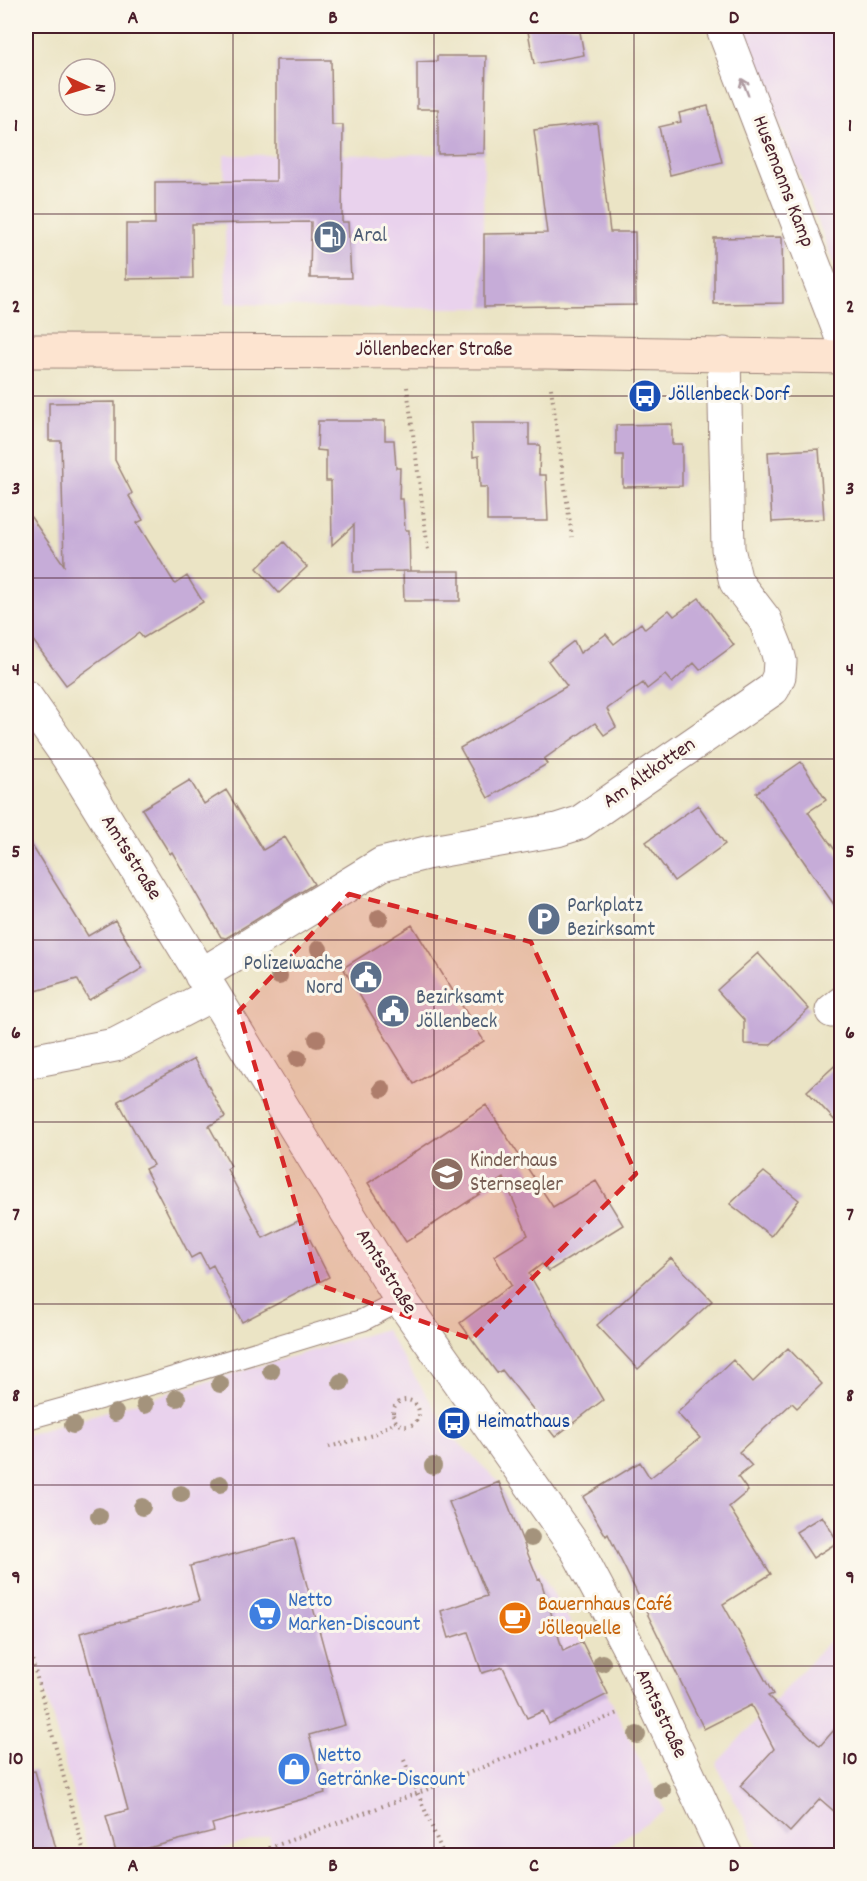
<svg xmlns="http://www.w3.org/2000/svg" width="867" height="1881" font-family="Dekko,sans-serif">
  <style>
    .built { fill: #e9d2ed }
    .building { fill: #c6acd8 }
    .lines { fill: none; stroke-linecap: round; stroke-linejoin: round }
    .service-casing { stroke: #9a8278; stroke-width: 23 }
    .minor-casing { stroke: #9a8278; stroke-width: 35 }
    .secondary-casing { stroke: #9a8278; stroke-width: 35 }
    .path { stroke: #9a8278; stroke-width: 4; stroke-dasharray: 1.5 4.5; stroke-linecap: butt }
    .service { stroke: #fff; stroke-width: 21 }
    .minor { stroke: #fff; stroke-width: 33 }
    .secondary { stroke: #fde4d0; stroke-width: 33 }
    .tree { fill: #a4937b }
    .oneway { stroke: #ae9aa0 }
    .marked { fill: #d62828; fill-opacity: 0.2; stroke: #d62828; stroke-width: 4.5; stroke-dasharray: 12 8; stroke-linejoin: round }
    .grid { fill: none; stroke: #4a1f2b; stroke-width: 1.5; stroke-opacity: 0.55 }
    .labels { text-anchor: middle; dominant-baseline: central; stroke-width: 6; stroke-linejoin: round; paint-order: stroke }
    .street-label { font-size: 21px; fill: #4a1f2b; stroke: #fbf7ec }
    .service-label { font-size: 21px; fill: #4e5e75; stroke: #fbf7ec; text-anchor: start }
    .transit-label { font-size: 21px; fill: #164399; stroke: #fbf7ec; text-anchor: start }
    .education-label { font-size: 21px; fill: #785e54; stroke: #fbf7ec; text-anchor: start }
    .shop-label { font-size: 21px; fill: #366cbe; stroke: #fbf7ec; text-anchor: start }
    .food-label { font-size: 21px; fill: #c56008; stroke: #fbf7ec; text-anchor: start }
    .neatline { fill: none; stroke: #4a1f2b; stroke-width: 2 }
    .grid-label { font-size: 20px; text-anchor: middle; font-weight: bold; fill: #4a1f2b }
  </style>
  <rect width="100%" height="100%" fill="#fbf7ec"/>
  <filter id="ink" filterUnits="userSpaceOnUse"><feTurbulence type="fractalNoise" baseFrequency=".0167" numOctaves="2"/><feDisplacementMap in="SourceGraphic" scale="12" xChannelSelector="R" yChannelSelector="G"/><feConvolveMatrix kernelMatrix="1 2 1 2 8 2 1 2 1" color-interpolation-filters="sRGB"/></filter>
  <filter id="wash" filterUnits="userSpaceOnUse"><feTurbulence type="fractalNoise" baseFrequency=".008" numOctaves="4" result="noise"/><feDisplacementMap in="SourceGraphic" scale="24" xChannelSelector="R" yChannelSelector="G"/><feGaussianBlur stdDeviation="1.35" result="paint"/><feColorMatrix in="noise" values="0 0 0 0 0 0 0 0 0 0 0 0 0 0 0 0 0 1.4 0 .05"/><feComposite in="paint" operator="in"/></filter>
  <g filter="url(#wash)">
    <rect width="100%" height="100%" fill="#ebe4c5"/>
    <path class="built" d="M742 26H841V281Z
      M484 154 482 308H318L226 303 224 155Z
      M385 1329 452 1436 499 1482 528 1551 582 1642 665 1811 596 1855H273L269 1836 199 1855H89L26 1617V1435Z
      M841 1628V1855H763L716 1764Z"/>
    <g id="blocks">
      <path class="building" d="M527 26H579L584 55 534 64Z
        M437 56H486L484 153 438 154V109H417V62L437 61Z
        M276 60H331L332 125H343L342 222H348L351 278H310L311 222 192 224 193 278 126 279V224H155V182L276 181Z
        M708 106 722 162 670 175 659 127 681 122 679 113Z
        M597 123 610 232H635L636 305 484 307V234L547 233 534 130Z
        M782 237 783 303 714 304V238Z
        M115 402V460L132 493 129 496 143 520 137 523 175 584 187 576 203 602 143 638 139 633 66 685 26 631V510L64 565 61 441H49V403Z
        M318 421H385V440H394L396 468H400L399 499H403L405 530H409L410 571 354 572V525L332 545 331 481H326V451L317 450Z
        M472 423H529V445H540L539 475H546L548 521H487V487H480L479 456 473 457Z
        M672 424V444H682V486L623 487V455H616V425Z
        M819 449 824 519 772 522 768 452Z
        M284 542 307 567 279 593 257 568Z
        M403 571H460V601H404Z
        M699 598 734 645 700 670 694 663 672 683 665 675 647 689 643 683 607 709 616 727 604 735 595 723 544 759 547 764 488 798 460 748 567 686 548 661 574 641 580 653 606 634 614 644 641 623 645 629 669 610 674 616Z
        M801 762 826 800 808 812 842 860V916L756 793Z
        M190 780 204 804 226 790 263 850 285 837 314 884 226 938 221 937 172 852 170 854 142 809Z
        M698 805 725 844 674 881 646 842Z
        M26 836 88 936 115 920 143 968 89 1000 77 979 26 994Z
        M412 925 484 1041 414 1084 343 968Z
        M758 953 809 1009 770 1045 744 1044V1020L717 990Z
        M194 1059 225 1117 209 1126 231 1166 227 1169 263 1238 300 1220 329 1277 242 1322 213 1265 208 1268 200 1253 191 1258 145 1169 153 1165 118 1101Z
        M842 1059V1128L807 1091Z
        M486 1105 553 1207 596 1181 623 1225 549 1271 542 1264 529 1274 603 1400 555 1437 502 1370 497 1373 460 1323 511 1285 494 1256 528 1235 504 1178 406 1242 368 1183Z
        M764 1172 799 1200 771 1236 730 1204Z
        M671 1258 712 1301 638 1369 597 1325Z
        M788 1348 822 1384 797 1408 792 1403 739 1452 752 1466 738 1477 748 1491 729 1507 771 1574 723 1604 773 1694 768 1696 820 1746 842 1721V1818L820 1799 790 1832 740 1786 774 1749 751 1705 704 1729 608 1534 606 1536 583 1497 640 1462 650 1478 700 1438 677 1413 733 1360 753 1382Z
        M499 1482 538 1579 540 1578 563 1651 582 1642 608 1694 549 1724 543 1711 527 1718 503 1667 482 1673 468 1632 449 1638 441 1611 487 1596 449 1502Z
        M822 1516 838 1542 813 1558 796 1532Z
        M294 1538 345 1725 309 1735 325 1793 212 1824 214 1831 117 1856 106 1816 128 1810 80 1633 199 1601 190 1566Z
        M35 1771 58 1856H26V1772Z"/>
    </g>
  </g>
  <g filter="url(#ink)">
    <use href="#blocks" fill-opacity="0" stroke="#9a8278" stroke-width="1.5"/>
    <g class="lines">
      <g class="service-casing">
        <path id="service" d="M26 1419 159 1382 363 1320 401 1300"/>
      </g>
      <g class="minor-casing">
        <path id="minor" d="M722 26 842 338
          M26 697 68 757 401 1300 577 1550 630 1650 726 1856
          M201 975 382 864 426 853 557 830 579 823 773 689 779 676 780 661 777 650 765 620 736 582 728 549 724 354
          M832 1011 842 1003
          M26 1062 115 1045 213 994"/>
      </g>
      <g class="secondary-casing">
        <path id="secondary" d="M26 351 546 352 842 357"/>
      </g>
      <path class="path" d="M407 387 428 550
        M551 388 572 537
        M393 1413a13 13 0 1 1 26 0a13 13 0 1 1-26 0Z
        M329 1447 373 1435 396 1421
        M26 1637 85 1856
        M404 1760 444 1856
        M240 1856 264 1850 418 1793 621 1712"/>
      <use href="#service" class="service"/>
      <use href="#minor" class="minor"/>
      <use href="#secondary" class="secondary"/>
    </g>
    <g class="tree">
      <circle cx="379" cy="918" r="9"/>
      <circle cx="319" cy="949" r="9"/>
      <circle cx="279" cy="976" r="9"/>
      <circle cx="317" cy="1039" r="9"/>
      <circle cx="298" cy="1058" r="9"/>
      <circle cx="382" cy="1089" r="9"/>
      <circle cx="271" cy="1371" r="9"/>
      <circle cx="341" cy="1382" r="9"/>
      <circle cx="220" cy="1384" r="9"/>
      <circle cx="177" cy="1398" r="9"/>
      <circle cx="145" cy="1405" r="9"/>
      <circle cx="115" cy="1413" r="9"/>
      <circle cx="73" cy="1425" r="9"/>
      <circle cx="433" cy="1466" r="9"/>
      <circle cx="220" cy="1484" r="9"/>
      <circle cx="181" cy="1494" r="9"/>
      <circle cx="142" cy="1507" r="9"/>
      <circle cx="99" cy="1516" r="9"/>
      <circle cx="531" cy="1538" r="9"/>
      <circle cx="602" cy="1663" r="9"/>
      <circle cx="637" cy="1735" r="9"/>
      <circle cx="662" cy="1790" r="9"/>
    </g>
    <defs><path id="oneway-shaft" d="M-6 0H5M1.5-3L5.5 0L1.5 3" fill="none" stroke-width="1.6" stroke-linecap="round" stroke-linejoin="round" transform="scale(1.5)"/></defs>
    <use class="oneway" href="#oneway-shaft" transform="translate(745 87) rotate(-111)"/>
  </g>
  <path class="marked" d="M349 894 531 942 636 1174 472 1339 319 1285 239 1011Z"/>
  <path class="grid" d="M233 26V1856M434 26V1856M634 26V1856M26 214H842M26 396H842M26 578H842M26 759H842M26 940H842M26 1122H842M26 1304H842M26 1485H842M26 1666H842"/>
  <defs>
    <g id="fuel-disc" transform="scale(1.725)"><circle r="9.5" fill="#5c6f8a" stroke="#fbf7ec"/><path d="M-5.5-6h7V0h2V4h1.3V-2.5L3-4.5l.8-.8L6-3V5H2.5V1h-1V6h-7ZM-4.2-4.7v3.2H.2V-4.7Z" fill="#fff"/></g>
    <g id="bus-disc" transform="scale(1.725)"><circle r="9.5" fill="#1a4fb4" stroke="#fbf7ec"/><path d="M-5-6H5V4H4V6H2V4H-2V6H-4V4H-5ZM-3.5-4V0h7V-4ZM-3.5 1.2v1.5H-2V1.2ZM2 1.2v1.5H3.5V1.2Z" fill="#fff"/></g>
    <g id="parking-disc" transform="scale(1.725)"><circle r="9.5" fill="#5c6f8a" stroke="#fbf7ec"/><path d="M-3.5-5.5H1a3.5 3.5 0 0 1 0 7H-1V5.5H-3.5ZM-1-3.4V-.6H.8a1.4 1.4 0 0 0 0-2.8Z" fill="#fff"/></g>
    <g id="civic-disc" transform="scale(1.725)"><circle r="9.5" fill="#5c6f8a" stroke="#fbf7ec"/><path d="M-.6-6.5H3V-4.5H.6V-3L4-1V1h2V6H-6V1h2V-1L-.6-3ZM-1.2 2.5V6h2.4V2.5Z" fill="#fff"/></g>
    <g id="school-disc" transform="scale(1.725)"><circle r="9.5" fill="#8d6e63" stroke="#fbf7ec"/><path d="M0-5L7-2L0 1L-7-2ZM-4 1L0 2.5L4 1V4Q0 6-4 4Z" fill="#fff"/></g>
    <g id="supermarket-disc" transform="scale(1.725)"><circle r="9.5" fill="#3f7fe0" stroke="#fbf7ec"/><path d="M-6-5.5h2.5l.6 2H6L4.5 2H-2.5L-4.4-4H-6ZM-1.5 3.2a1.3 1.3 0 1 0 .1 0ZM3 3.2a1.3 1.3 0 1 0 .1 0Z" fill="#fff"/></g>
    <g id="cafe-disc" transform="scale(1.725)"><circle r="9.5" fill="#e8710a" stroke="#fbf7ec"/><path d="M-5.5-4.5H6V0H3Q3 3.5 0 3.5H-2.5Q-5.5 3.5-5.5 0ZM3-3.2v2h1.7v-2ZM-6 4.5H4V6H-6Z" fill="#fff"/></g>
    <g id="shop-disc" transform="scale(1.725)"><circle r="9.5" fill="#3f7fe0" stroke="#fbf7ec"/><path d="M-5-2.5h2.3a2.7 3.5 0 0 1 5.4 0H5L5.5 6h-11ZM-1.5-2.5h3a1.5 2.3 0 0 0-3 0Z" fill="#fff"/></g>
  </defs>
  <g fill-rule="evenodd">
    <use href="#fuel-disc" x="330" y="237"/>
    <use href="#bus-disc" x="645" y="396"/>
    <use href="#parking-disc" x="544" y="919"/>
    <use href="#civic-disc" x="366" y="977"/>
    <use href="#civic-disc" x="393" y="1011"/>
    <use href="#school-disc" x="447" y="1174"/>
    <use href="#bus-disc" x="454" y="1423"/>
    <use href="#supermarket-disc" x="265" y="1614"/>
    <use href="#cafe-disc" x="515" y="1618"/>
    <use href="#shop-disc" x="294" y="1769"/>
  </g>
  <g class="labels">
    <g class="street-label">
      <text transform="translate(782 182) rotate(69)">Husemanns Kamp</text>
      <text x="434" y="351">Jöllenbecker Straße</text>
      <text transform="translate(650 774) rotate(-35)">Am Altkotten</text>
      <text transform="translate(130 858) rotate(58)">Amtsstraße</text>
      <text transform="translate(385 1272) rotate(58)">Amtsstraße</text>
      <text transform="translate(660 1714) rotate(65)">Amtsstraße</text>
    </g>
    <g class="service-label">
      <text x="353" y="237">Aral</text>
      <text x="567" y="907">Parkplatz<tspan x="567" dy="24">Bezirksamt</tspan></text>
      <text x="343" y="965" text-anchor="end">Polizeiwache<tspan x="343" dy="24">Nord</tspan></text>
      <text x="416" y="999">Bezirksamt<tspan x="416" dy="24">Jöllenbeck</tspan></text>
    </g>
    <g class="transit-label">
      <text x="668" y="396">Jöllenbeck Dorf</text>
      <text x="477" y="1423">Heimathaus</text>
    </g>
    <g class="education-label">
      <text x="470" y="1162">Kinderhaus<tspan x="470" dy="24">Sternsegler</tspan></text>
    </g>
    <g class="shop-label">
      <text x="288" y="1602">Netto<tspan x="288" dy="24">Marken-Discount</tspan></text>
      <text x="317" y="1757">Netto<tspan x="317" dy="24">Getränke-Discount</tspan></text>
    </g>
    <g class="food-label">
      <text x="538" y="1606">Bauernhaus Café<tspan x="538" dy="24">Jöllequelle</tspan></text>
    </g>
  </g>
  <rect width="867" height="1881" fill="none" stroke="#fbf7ec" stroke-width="66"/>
  <g transform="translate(87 87) rotate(94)"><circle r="28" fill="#fbf7ec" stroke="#b4a19f" stroke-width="1.5"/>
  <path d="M0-4.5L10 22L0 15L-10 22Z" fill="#c8321e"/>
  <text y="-9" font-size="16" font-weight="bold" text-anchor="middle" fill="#4a1f2b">N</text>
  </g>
  <rect x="33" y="33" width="801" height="1815" class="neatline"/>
  <g class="grid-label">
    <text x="133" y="23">A</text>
    <text x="333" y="23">B</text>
    <text x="534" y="23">C</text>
    <text x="734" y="23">D</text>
    <text x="16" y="131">1</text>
    <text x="850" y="131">1</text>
    <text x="16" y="312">2</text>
    <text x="850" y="312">2</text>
    <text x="16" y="494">3</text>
    <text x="850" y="494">3</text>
    <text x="16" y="675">4</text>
    <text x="850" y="675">4</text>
    <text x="16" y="857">5</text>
    <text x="850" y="857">5</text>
    <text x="16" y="1038">6</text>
    <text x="850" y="1038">6</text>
    <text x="16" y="1220">7</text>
    <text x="850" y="1220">7</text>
    <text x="16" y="1401">8</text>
    <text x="850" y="1401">8</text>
    <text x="16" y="1583">9</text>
    <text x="850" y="1583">9</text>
    <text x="16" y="1764">10</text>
    <text x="850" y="1764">10</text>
    <text x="133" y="1871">A</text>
    <text x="333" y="1871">B</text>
    <text x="534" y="1871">C</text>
    <text x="734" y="1871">D</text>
  </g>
</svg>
